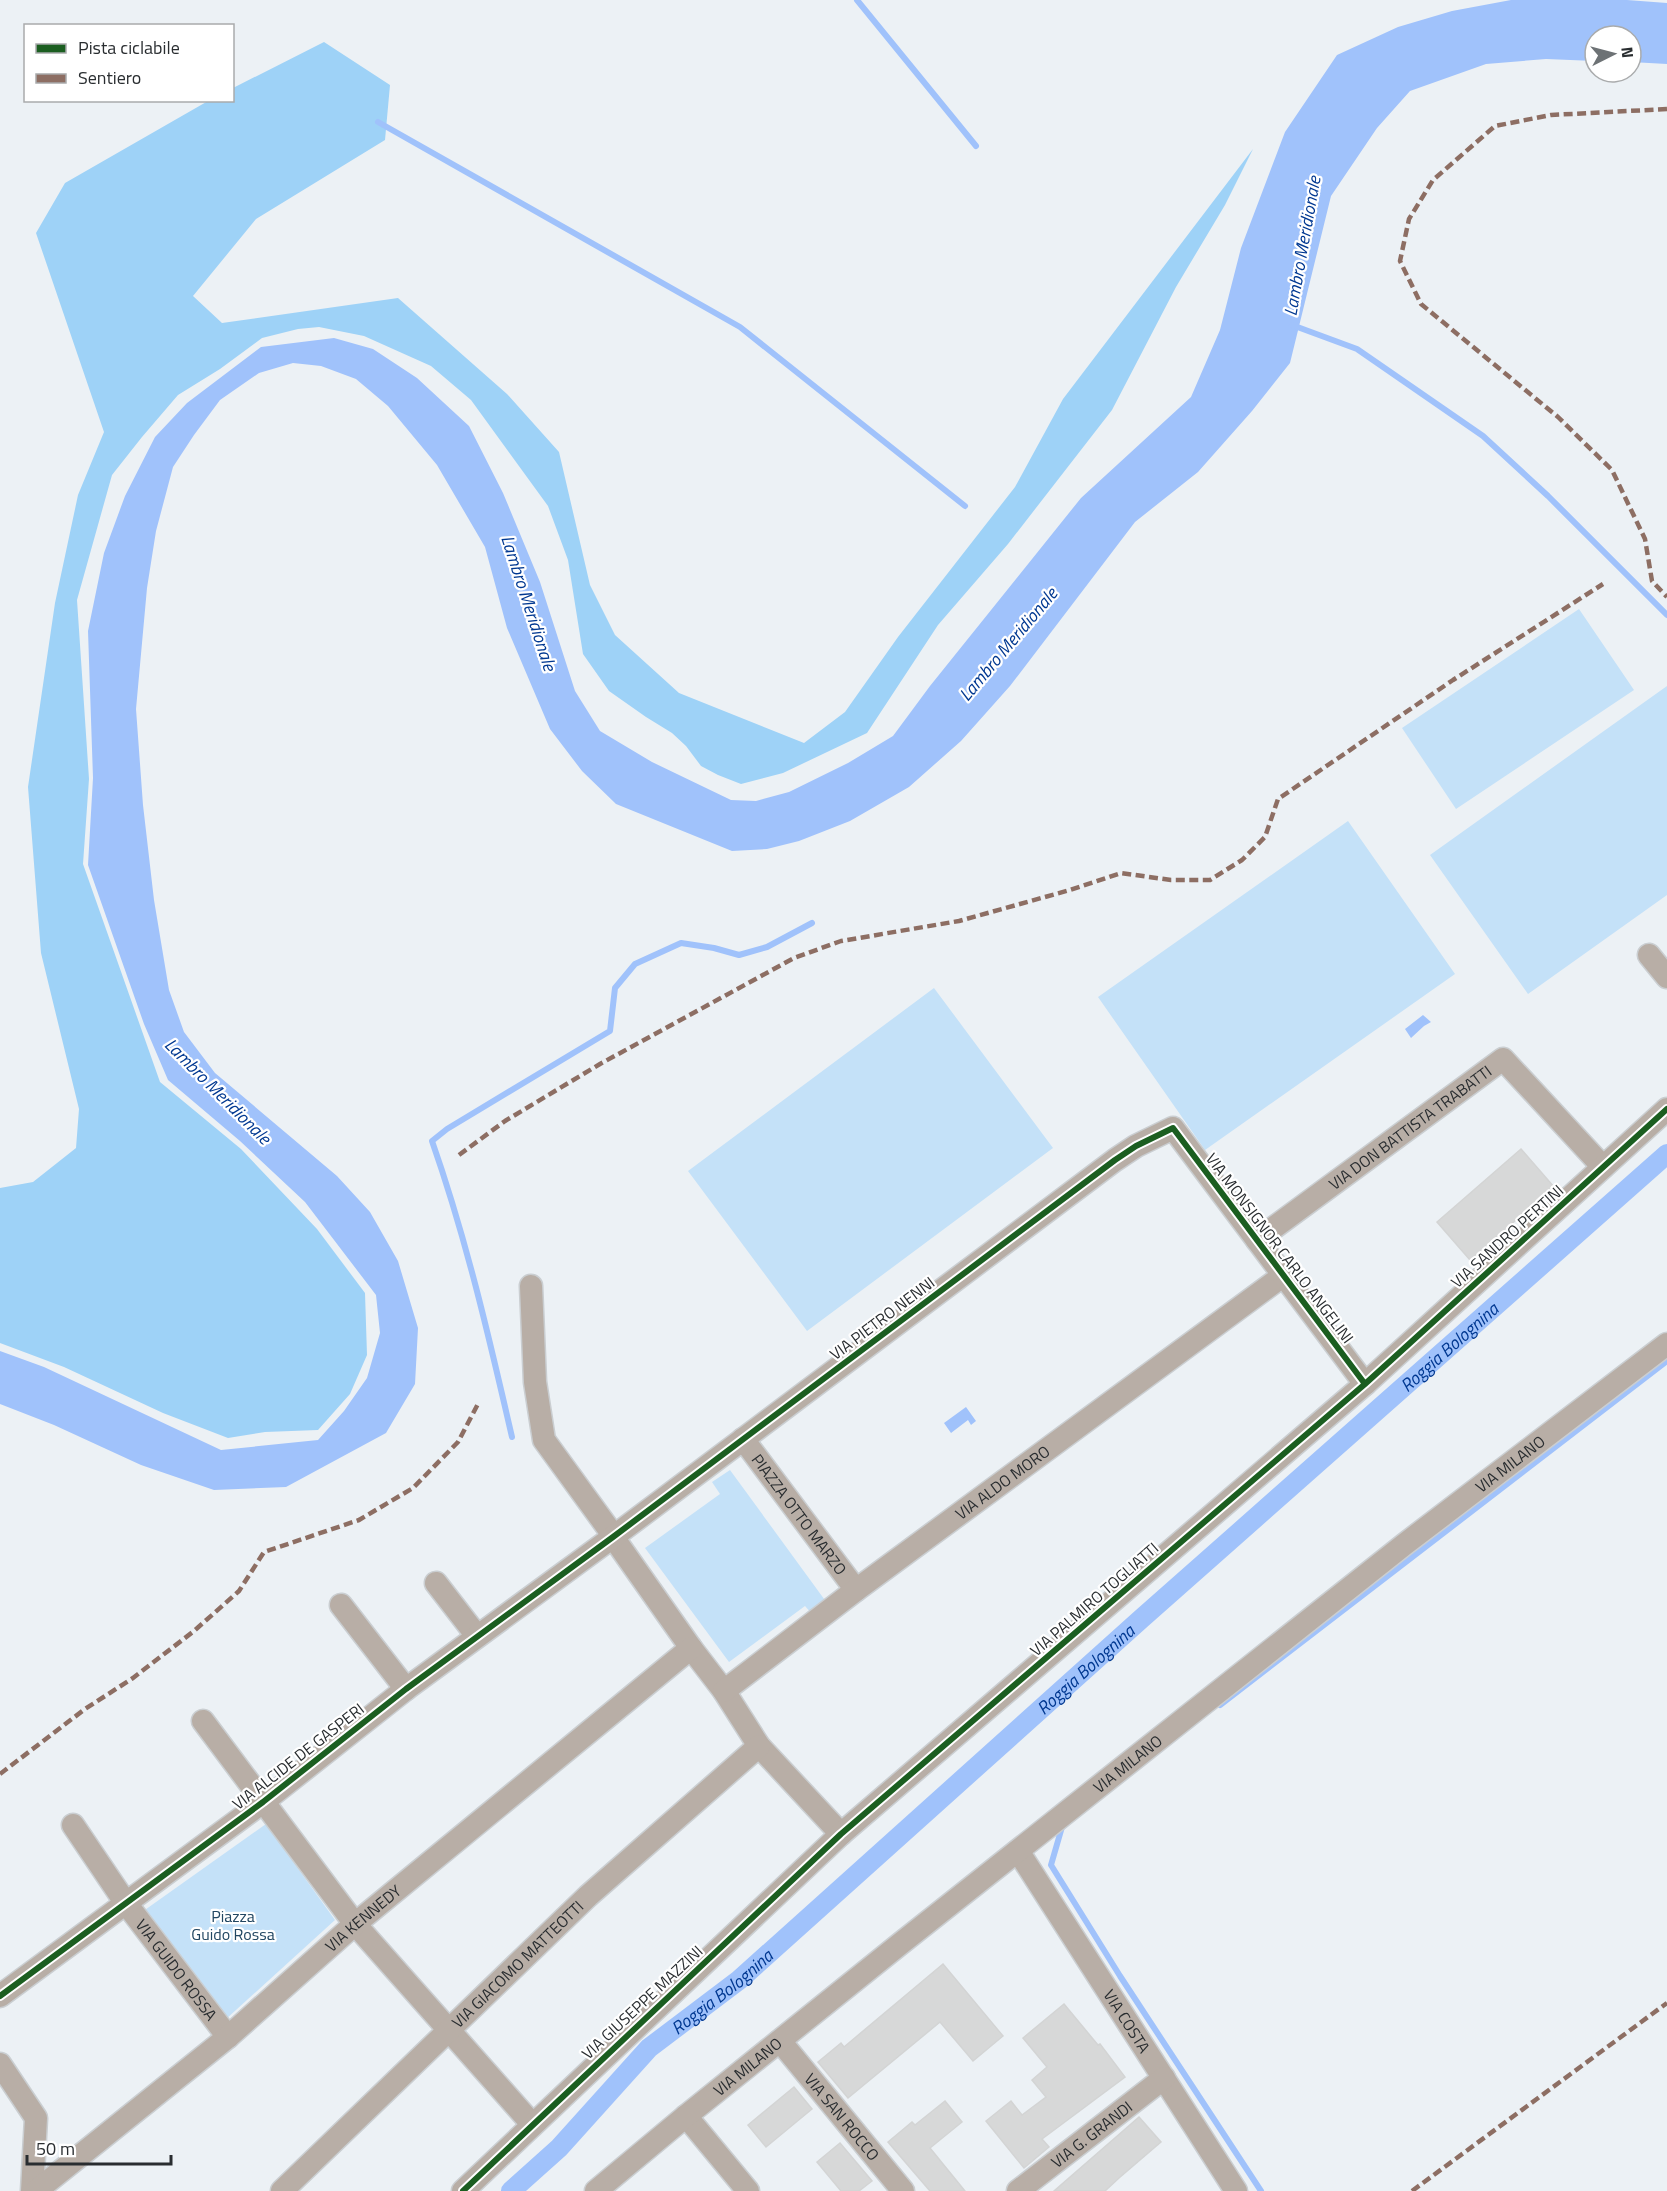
<svg xmlns="http://www.w3.org/2000/svg" width="1667" height="2191" font-family="'Titillium Web',sans-serif">
  <style>
    .green { fill: #c4e1f8 }
    .forest { fill: #9ed2f7 }
    .water { fill: #a0c2fb }
    .lines { fill: none; stroke-linecap: round; stroke-linejoin: round }
    .stream { stroke: #a0c2fb; stroke-width: 6 }
    .canal { stroke: #a0c2fb; stroke-width: 20 }
    .building { fill: #d7d8d8; stroke: #d3d4d4; stroke-width: 1.5 }
    .minor-casing { stroke: #caced1; stroke-width: 25 }
    .minor { stroke: #b8aea6; stroke-width: 22 }
    .quiet { stroke: #8d6e63; stroke-width: 4.5; stroke-dasharray: 9 4.5; stroke-linecap: butt }
    .cycleway-casing { stroke: #fff; stroke-width: 10 }
    .cycleway { stroke: #1b5e20; stroke-width: 6 }
    .labels { text-anchor: middle; dominant-baseline: central; stroke-width: 4.5; stroke-linejoin: round; paint-order: stroke }
    .street-label { font-size: 16px; fill: #292d30; stroke: #fff }
    .park-label { font-size: 16px; fill: #224762; stroke: #fff }
    .water-label { font-size: 18px; font-style: italic; fill: #003891; stroke: #fff }
  </style>
  <rect width="100%" height="100%" fill="#ecf1f5"/>
  <path class="green" d="M1579 609 1634 690 1456 809 1402 728Z
    M1667 686V895L1528 994 1430 855Z
    M1348 821 1455 974 1205 1150 1098 997Z
    M934 988 1053 1148 807 1331 688 1171Z
    M730 1470 827 1603 812 1614 805 1606 729 1662 645 1548 720 1494 712 1482Z
    M266 1824 335 1920 225 2020 142 1912Z"/>
  <path class="forest" d="M324 42 390 85 385 140 256 219 193 296 222 323 398 298 507 394 559 452 590 585 615 635 679 693 804 743 845 712 898 637 1015 487 1063 399 1253 149 1225 205 1176 287 1112 410 1008 544 938 625 867 733 783 773 741 784 718 775 701 766 686 746 672 733 646 717 609 691 583 654 568 560 548 506 471 400 431 366 364 336 319 327 298 329 262 338 220 369 178 395 142 437 112 475 77 600 89 779 83 864 160 1082 241 1149 317 1229 365 1293 367 1355 350 1394 318 1430 265 1432 228 1438 163 1413 64 1367 0 1343V1188L33 1182 76 1148 79 1109 41 953 28 787 55 603 78 495 104 432 36 233 65 183 208 101 232 100 233 88Z"/>
  <path class="water" d="M1511 0H1627L1667 3V64L1631 62V36H1595V61L1546 59 1486 64 1410 91 1377 128 1331 196 1290 363 1252 411 1198 472 1135 522 1010 686 961 741 909 787 850 821 799 841 767 849 732 851 616 804 582 771 550 729 507 628 485 547 437 465 388 406 356 379 321 366 293 363 259 373 220 400 194 435 173 467 156 531 147 588 136 709 143 805 154 900 169 990 184 1032 215 1073 337 1176 370 1212 398 1261 418 1328 415 1384 386 1433 286 1487 214 1490 141 1465 54 1425 0 1404V1351L44 1367 221 1450 318 1440 344 1411 367 1378 380 1333 376 1295 305 1202 240 1141 168 1080 144 1024 88 865 93 778 88 631 104 553 125 496 155 437 187 403 261 347 334 338 373 349 417 378 469 426 503 493 540 582 575 691 600 731 652 762 731 800 756 801 789 792 848 763 893 736 930 686 1081 498 1191 397 1220 330 1241 248 1285 132 1337 55 1398 27 1452 11Z
    M1423 1015 1431 1022 1424 1026 1411 1038 1405 1029Z
    M966 1407 976 1421 971 1425 968 1420 951 1433 944 1423Z"/>
  <g class="lines">
    <path class="stream" d="M857 0 976 146
      M378 122 740 327 965 506
      M1292 325 1357 349 1483 436 1548 496 1667 615
      M512 1437C489 1337 466 1238 432 1141L447 1129 610 1031 615 988 635 964 681 943 714 948 739 955 767 947 812 923
      M1220 1705 1667 1361
      M1065 1825 1062 1827 1051 1865 1120 1976 1261 2191"/>
    <path class="canal" id="s1" d="M511 2191 559 2148 649 2048 739 1980 1141 1619 1667 1154"/>
  </g>
  <path class="building" d="M1521 1149 1554 1187 1470 1260 1437 1222Z
    M943 1964 1003 2036 973 2061 940 2022 848 2098 818 2062 841 2043 844 2047Z
    M1064 2004 1098 2045 1100 2044 1125 2077 1042 2139 1049 2147 1024 2168 986 2121 1011 2101 1022 2115 1046 2097 1032 2080 1047 2067 1023 2038Z
    M794 2087 812 2109 766 2147 748 2125Z
    M945 2101 962 2122 930 2148 965 2191H930L888 2142 912 2122 915 2125Z
    M1139 2117 1161 2142 1119 2178 1105 2191H1054Z
    M840 2143 872 2181 859 2191H841L817 2162Z"/>
  <g class="lines">
    <g class="minor-casing">
      <g id="minor">
        <path d="M1649 955 1667 977"/>
        <path id="s2" d="M1257 1240 1503 1059 1603 1167"/>
        <path d="M531 1286 535 1382 544 1440 613 1535"/>
        <path id="s3" d="M743 1439 856 1590"/>
        <path d="M613 1537 691 1648 724 1691 759 1746 841 1834"/>
        <path d="M436 1583 477 1636"/>
        <path d="M341 1605 406 1689"/>
        <path id="s4" d="M724 1691 856 1590 1284 1275"/>
        <path d="M203 1721 355 1924 532 2124"/>
        <path id="s5" d="M73 1825 125 1902 228 2037"/>
        <path id="s6" d="M1018 1851 1236 2191"/>
        <path d="M0 1996 263 1802 406 1689 613 1537 1115 1160 1136 1146 1173 1128 1365 1384"/>
        <path id="s7" d="M780 2041 903 2191"/>
        <path d="M0 2064 36 2118 32 2191"/>
        <path d="M686 2116 748 2191"/>
        <path id="s8" d="M36 2191 228 2037 355 1924 691 1648"/>
        <path id="s9" d="M282 2191 588 1896 759 1746"/>
        <path d="M463 2191 841 1834 1365 1384 1667 1109"/>
        <path id="s10" d="M596 2191 686 2116 900 1944 1405 1544 1667 1344"/>
        <path id="s11" d="M1018 2191 1164 2078"/>
      </g>
    </g>
    <use href="#minor" class="minor"/>
    <path class="quiet" d="M1667 109 1551 115 1495 126 1433 180 1409 219 1400 261 1421 304 1558 417 1612 470 1645 539 1652 581 1667 597
      M459 1155 505 1121 600 1064 794 958 841 941 959 921 1070 890 1121 873 1171 880H1210L1242 860 1265 837 1278 799 1453 680 1603 584
      M0 1774 85 1709 133 1678 194 1631 239 1591 264 1552 359 1520 413 1488 458 1442 479 1402
      M1412 2191 1667 2003"/>
    <g class="cycleway-casing">
      <path id="cycleway" d="M0 1996 263 1802 406 1689 613 1537 1115 1160 1136 1146 1173 1128 1365 1384
        M463 2191 841 1834 1365 1384 1667 1109"/>
    </g>
    <use href="#cycleway" class="cycleway"/>
  </g>
  <g class="labels">
    <g class="street-label">
      <text stroke="none"><textPath href="#s2" startOffset="190">VIA DON BATTISTA TRABATTI</textPath></text>
      <text transform="translate(1507 1236) rotate(-42)">VIA SANDRO PERTINI</text>
      <text transform="translate(1280 1248) rotate(53)">VIA MONSIGNOR CARLO ANGELINI</text>
      <text transform="translate(882 1318) rotate(-37)">VIA PIETRO NENNI</text>
      <text stroke="none"><textPath href="#s10" startOffset="1168">VIA MILANO</textPath></text>
      <text stroke="none"><textPath href="#s4" startOffset="348">VIA ALDO MORO</textPath></text>
      <text stroke="none"><textPath href="#s3" startOffset="94">PIAZZA OTTO MARZO</textPath></text>
      <text transform="translate(1094 1599) rotate(-41)">VIA PALMIRO TOGLIATTI</text>
      <text transform="translate(298 1756) rotate(-38)">VIA ALCIDE DE GASPERI</text>
      <text stroke="none"><textPath href="#s10" startOffset="682">VIA MILANO</textPath></text>
      <text stroke="none"><textPath href="#s8" startOffset="426">VIA KENNEDY</textPath></text>
      <text stroke="none"><textPath href="#s9" startOffset="327">VIA GIACOMO MATTEOTTI</textPath></text>
      <text stroke="none"><textPath href="#s5" startOffset="178">VIA GUIDO ROSSA</textPath></text>
      <text transform="translate(642 2002) rotate(-43)">VIA GIUSEPPE MAZZINI</text>
      <text stroke="none"><textPath href="#s6" startOffset="202">VIA COSTA</textPath></text>
      <text stroke="none"><textPath href="#s10" startOffset="196">VIA MILANO</textPath></text>
      <text stroke="none"><textPath href="#s7" startOffset="98">VIA SAN ROCCO</textPath></text>
      <text stroke="none"><textPath href="#s11" startOffset="93">VIA G. GRANDI</textPath></text>
    </g>
    <g class="park-label">
      <text x="233" y="1916">Piazza<tspan x="233" dy="18">Guido Rossa</tspan></text>
    </g>
    <g class="water-label">
      <text transform="translate(1302 246) rotate(-80)">Lambro Meridionale</text>
      <text transform="translate(529 603) rotate(72)">Lambro Meridionale</text>
      <text transform="translate(1008 644) rotate(-50)">Lambro Meridionale</text>
      <text transform="translate(218 1091) rotate(45)">Lambro Meridionale</text>
      <text stroke="none"><textPath href="#s1" startOffset="1263">Roggia Bolognina</textPath></text>
      <text stroke="none"><textPath href="#s1" startOffset="777">Roggia Bolognina</textPath></text>
      <text stroke="none"><textPath href="#s1" startOffset="291">Roggia Bolognina</textPath></text>
    </g>
  </g>
  <rect x="24" y="24" width="210" height="78" fill="#ffffff" stroke="#a9abac" stroke-width="1.5"/>
  <rect x="36" y="44" width="30" height="9" fill="#1b5e20" stroke="#a9abac" stroke-width="1.5"/>
  <text x="78" y="54" font-size="18" fill="#292d30">Pista ciclabile</text>
  <rect x="36" y="74" width="30" height="9" fill="#8d6e63" stroke="#a9abac" stroke-width="1.5"/>
  <text x="78" y="84" font-size="18" fill="#292d30">Sentiero</text>
  <g transform="translate(1613 54) rotate(84)"><circle r="28" fill="#ffffff" stroke="#a9abac" stroke-width="1.5"/>
  <path d="M0-4.5L10 22L0 15L-10 22Z" fill="#6d7275"/>
  <text y="-9" font-size="16" font-weight="bold" text-anchor="middle" fill="#292d30">N</text>
  </g>
  <path d="M27 2155v9h144v-9" fill="none" stroke="#292d30" stroke-width="3"/>
  <text x="36" y="2155" font-size="18" fill="#292d30" stroke="#ffffff" stroke-width="4.5" paint-order="stroke">50 m</text>
</svg>
